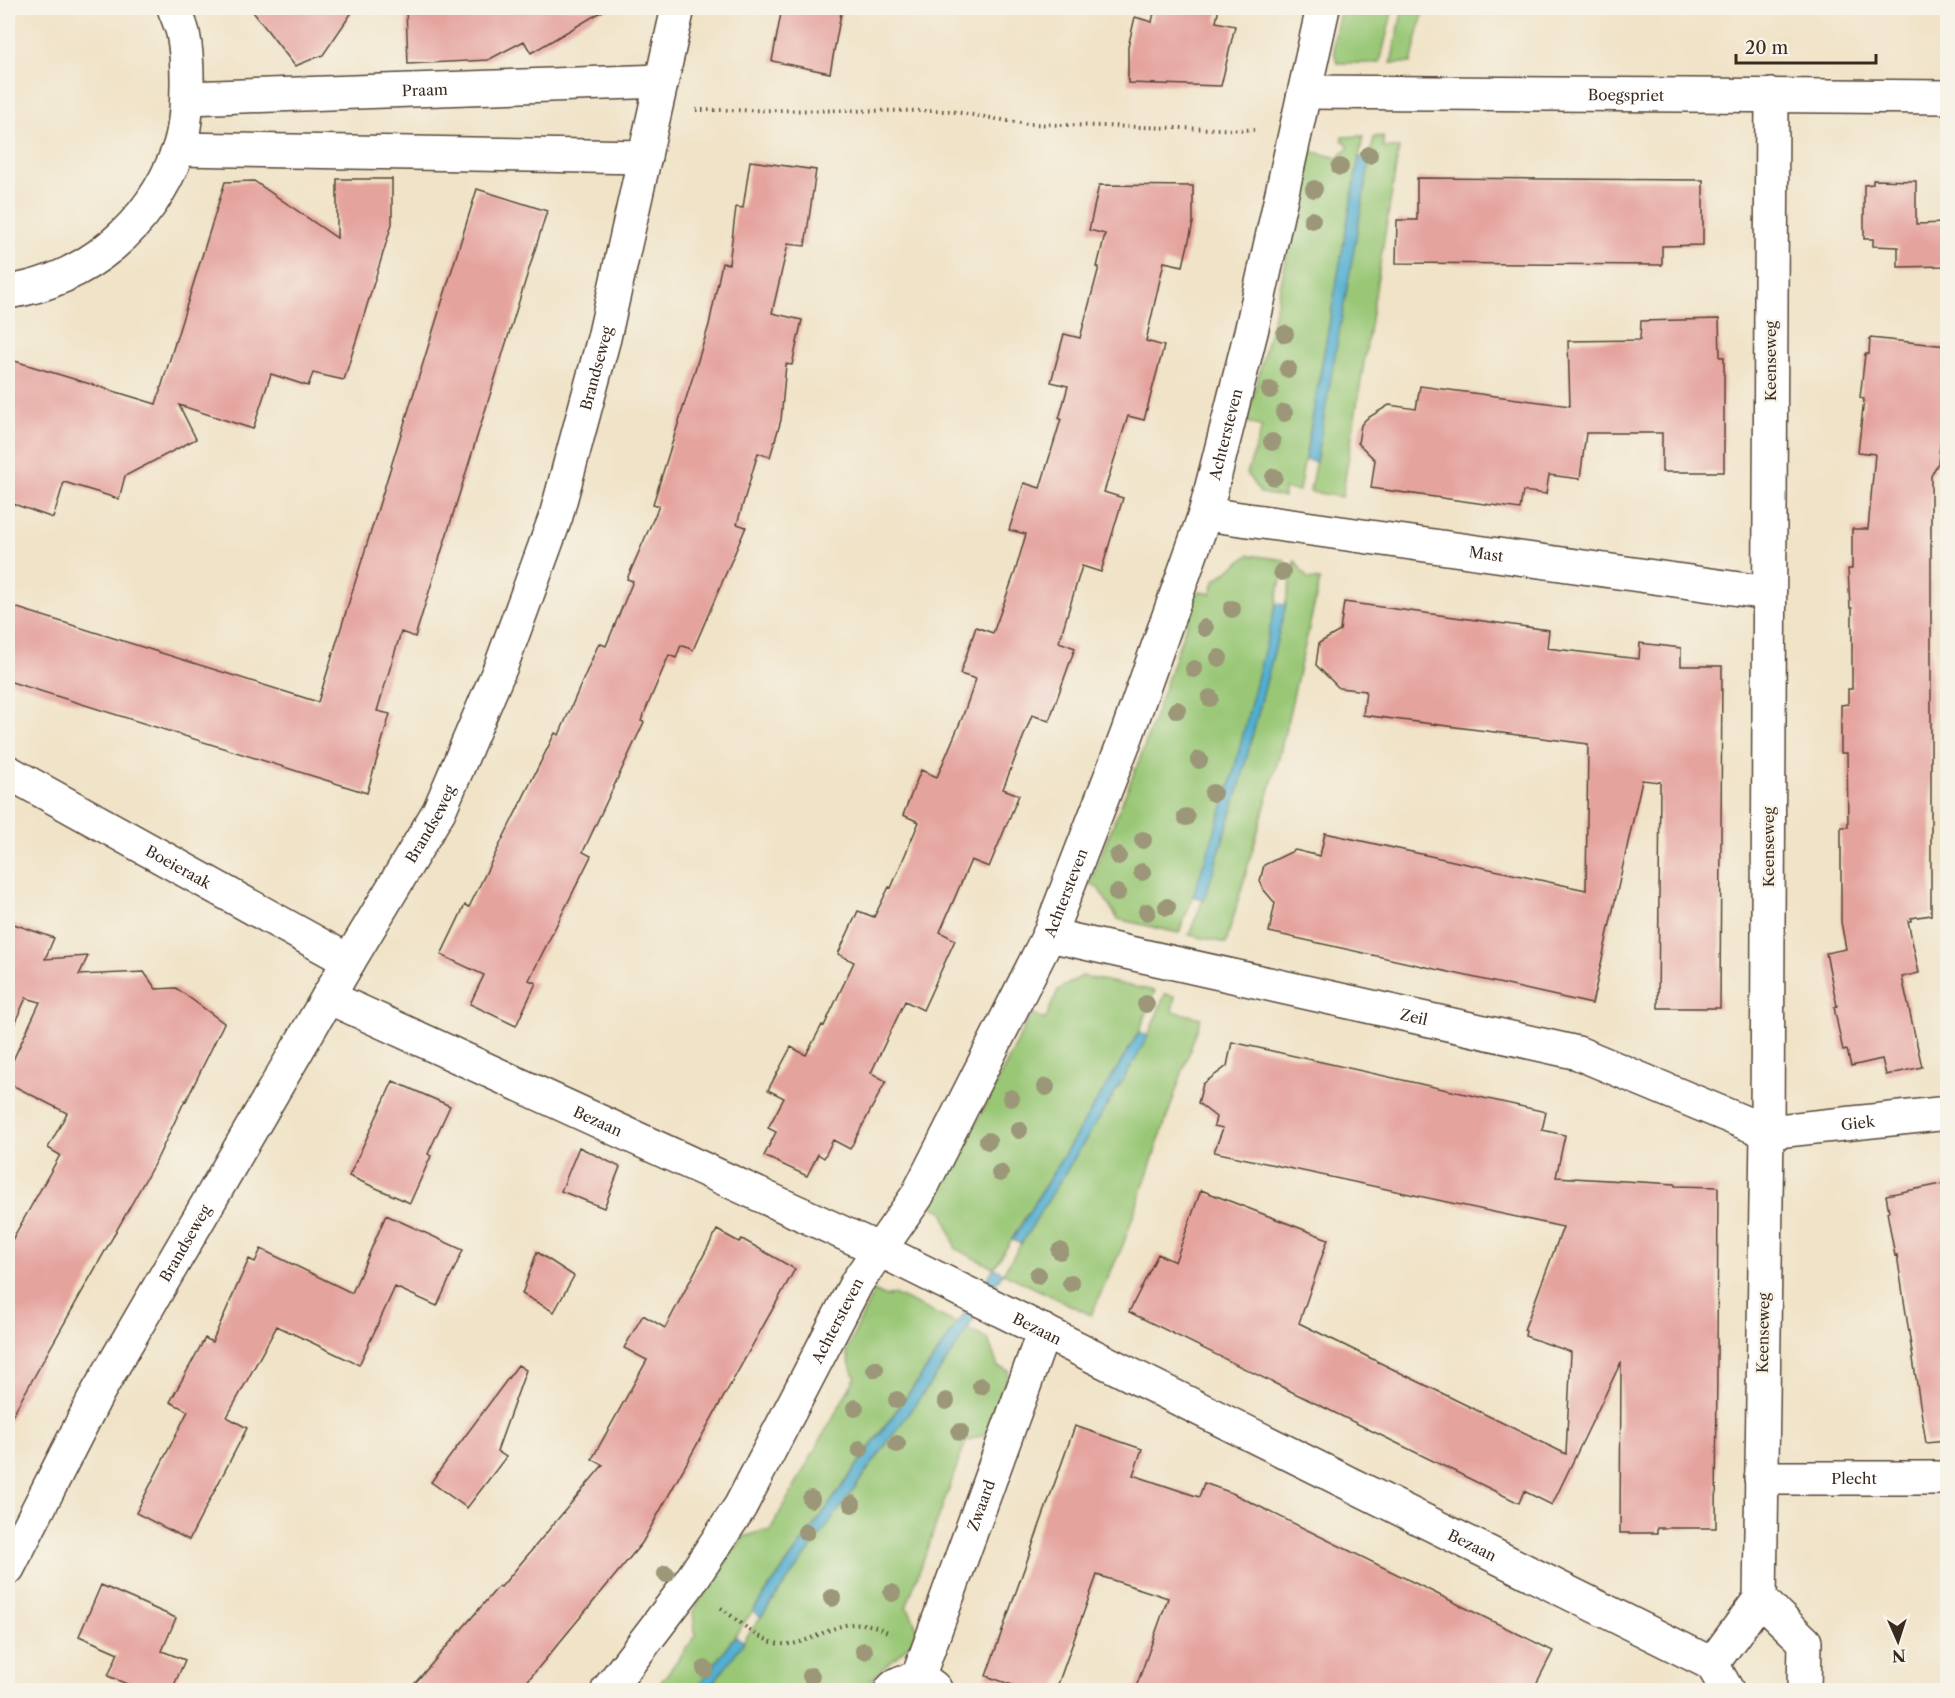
<svg xmlns="http://www.w3.org/2000/svg" width="1955" height="1698" font-family="'Libre Caslon Text',serif">
  <style>
    .green { fill: #99c776; stroke: #6a784a; stroke-width: 1.5 }
    .water { fill: #51afd0; stroke: #466c77; stroke-width: 1.5 }
    .building { fill: #e5a39e }
    .lines { fill: none; stroke-linecap: round; stroke-linejoin: round }
    .street-casing { stroke: #564637; stroke-width: 36 }
    .path { stroke: #564637; stroke-width: 4; stroke-dasharray: 1.5 4.5; stroke-linecap: butt }
    .street { stroke: #fff; stroke-width: 33 }
    .tree { fill: #9c9778 }
    .labels { text-anchor: middle; dominant-baseline: central; stroke-width: 4.5; stroke-linejoin: round; paint-order: stroke }
    .street-label { font-size: 15px; fill: #3b2a1e; stroke: #f7f3e8 }
  </style>
  <rect width="100%" height="100%" fill="#f7f3e8"/>
  <filter id="ink" filterUnits="userSpaceOnUse"><feTurbulence type="fractalNoise" baseFrequency=".0167" numOctaves="2"/><feDisplacementMap in="SourceGraphic" scale="12" xChannelSelector="R" yChannelSelector="G"/><feConvolveMatrix kernelMatrix="1 2 1 2 8 2 1 2 1" color-interpolation-filters="sRGB"/></filter>
  <filter id="wash" filterUnits="userSpaceOnUse"><feTurbulence type="fractalNoise" baseFrequency=".008" numOctaves="4" result="noise"/><feDisplacementMap in="SourceGraphic" scale="24" xChannelSelector="R" yChannelSelector="G"/><feGaussianBlur stdDeviation="1.35" result="paint"/><feColorMatrix in="noise" values="0 0 0 0 0 0 0 0 0 0 0 0 0 0 0 0 0 1.4 0 .05"/><feComposite in="paint" operator="in"/></filter>
  <g filter="url(#wash)">
    <rect width="100%" height="100%" fill="#f0e3c7"/>
    <path class="green" d="M1341 8H1393L1380 63H1337C1330 44 1337 27 1341 8Z
      M1403 8H1424L1411 63H1391Z
      M1363 136 1299 491 1284 489V497L1260 493 1247 474 1262 427 1247 422 1277 302 1310 151 1338 158 1349 147 1342 140V137Z
      M1383 136 1384 148H1399L1342 497 1310 492 1374 137Z
      M1249 555 1285 560C1260 685 1226 814 1179 933L1118 919 1098 888 1089 884 1142 753 1198 591 1211 594 1214 581Z
      M1295 561 1308 579 1320 580 1280 753 1226 943 1189 935C1218 866 1238 793 1256 721 1270 668 1284 615 1295 561Z
      M1082 976 1155 991 1139 1032 1125 1056 994 1268 956 1249 943 1211 930 1206 983 1111 1031 1014 1045 1020 1058 990Z
      M1165 994 1175 996 1172 1011 1201 1018 1123 1245 1091 1315 1003 1273 1135 1060 1148 1036Z
      M874 1291 886 1297 894 1294 958 1324 696 1690H655L697 1634 695 1632 693 1611 743 1537 765 1530 769 1532 856 1376 853 1374 846 1352Z
      M967 1329 988 1339 998 1367 1009 1371 987 1434 966 1441 906 1608 909 1610 918 1630C906 1656 878 1666 864 1690H708L950 1356Z"/>
    <path class="water" d="M1359 157 1370 159 1316 462 1305 460Z
      M1276 604 1286 605 1239 788 1204 900 1193 896 1230 786Z
      M1139 1032 1148 1036 1135 1060 1021 1244 1012 1240Z
      M994 1268 1003 1273 950 1356 761 1617 753 1611 940 1350Z
      M735 1636 744 1642 708 1690H696Z"/>
    <g id="blocks">
      <path class="building" d="M250 8H355L323 55 295 66Z
        M406 8H608L531 53 524 41 488 60 408 64Z
        M782 8H842L830 73 772 61Z
        M1155 8H1219L1216 22 1235 26 1221 86 1128 83V47L1135 17 1152 22Z
        M750 161 816 170 805 246 788 244 772 313 802 320 792 365 786 364 781 420 770 457 758 453 737 524 746 527 693 650 681 645 676 658 669 655 641 721 644 722 583 852 591 856 529 980 536 983 516 1026 470 1004 484 975 441 955 465 905 469 907 555 733 559 735 599 643 606 646 633 581 627 579 659 506 653 504 709 325 722 263 729 264 736 207 743 208Z
        M1417 178 1703 180V245L1662 246V265L1396 263 1397 220H1417Z
        M337 179H392V224L344 380 313 373 308 386 271 374 253 429 179 405 196 439 125 476 119 499 64 482 53 518 8 502V359L156 404 225 182 254 181 337 238Z
        M1873 180 1916 181V224L1947 223V266L1898 267V247L1873 246V239H1864V185L1873 184Z
        M1099 185 1193 186V223L1183 266 1164 262 1146 341 1164 346 1144 420 1128 416 1104 492 1123 498 1101 572 1082 566 1059 642 1075 648 1049 721 1032 715 1003 789 1019 795 989 867 971 860 940 932 955 940 923 1010 905 1001 871 1073 886 1081 850 1149 833 1140 824 1158 818 1154 807 1176 764 1156 776 1132 768 1128 784 1098 768 1090 791 1047 806 1055 822 1025 824 1026 854 962 838 954 858 911 874 917 889 887 891 888 919 822 903 815 921 770 937 777 962 718 976 679 960 674 976 627 993 633 1015 572 1026 534 1009 530 1024 483 1040 488 1061 419H1059L1068 386 1051 382 1064 334 1080 338 1099 267H1097L1105 234 1089 230Z
        M477 189 547 211 415 637 401 632 377 711 390 714 367 793 8 681V605L318 702Z
        M1719 319 1720 357H1724V472H1662V433H1586L1580 479 1549 475 1546 494 1523 491 1520 509 1371 488 1375 460 1358 443 1361 425 1366 419 1389 405 1416 409 1420 386 1570 406 1568 341 1640 340 1641 321Z
        M1870 338 1947 346V421H1943L1938 463 1931 476V915L1911 918V921H1908L1919 973 1902 977 1922 1067 1886 1075 1882 1059 1851 1066 1847 1050 1843 1051 1834 1007 1837 1006 1826 953 1846 949 1841 922V827H1848L1847 753H1841V705L1848 704V689H1852V608H1850L1848 569H1852V529H1868L1875 454 1858 452 1864 399 1860 398 1865 354H1869Z
        M1344 602 1549 630 1547 648 1639 659 1640 643 1681 648V666H1722L1720 1008H1658L1660 782 1642 780 1592 1004 1269 932 1275 903 1264 890 1260 881 1264 865 1295 850 1320 856 1325 833 1586 890 1588 744 1363 715 1366 691 1339 688 1316 665 1319 643 1340 631Z
        M8 922 54 938 45 959 88 956 79 975 144 972 156 989 176 988 224 1023 186 1101 185 1100 158 1157 8 1423V1247L60 1155 48 1148 67 1113 8 1083V1071L40 1002 26 998 8 1038Z
        M1232 1042 1546 1112 1542 1130 1565 1135 1556 1177 1675 1184V1186L1718 1187 1716 1528H1657V1533H1620L1621 1362 1552 1505 1524 1491 1519 1503 1129 1312 1158 1254 1175 1262 1201 1190 1328 1239 1299 1323 1566 1454 1571 1352 1525 1336 1526 1331 1524 1330 1563 1227 1214 1152 1223 1128 1214 1126 1216 1117 1198 1103 1203 1084 1227 1066Z
        M393 1081 450 1106 428 1154 431 1156 410 1203 349 1176Z
        M579 1147 620 1167 604 1208 561 1191Z
        M1947 1183V1441L1926 1443 1897 1255 1895 1256 1887 1212 1889 1211 1886 1195Z
        M386 1215 463 1250 437 1306 395 1287 359 1365 277 1326 227 1417 247 1428 189 1540 136 1513 188 1411 170 1402 205 1338 212 1342 249 1259 255 1262 261 1249 352 1293Z
        M717 1230 739 1242 742 1239 795 1269 642 1543 520 1690H409L499 1586 501 1587 603 1465 592 1459 647 1360 624 1348 643 1315 665 1328Z
        M537 1252 574 1276 554 1312 522 1294Z
        M518 1365 526 1370 497 1451 506 1457 467 1508 431 1482Z
        M1075 1426 1142 1449 1133 1475 1199 1497 1204 1483 1232 1493 1553 1651 1533 1690H1135L1168 1598 1097 1575 1056 1690H1027L986 1676Z
        M101 1585 176 1618 162 1651 185 1660 172 1690H141L108 1676 118 1653 79 1636Z"/>
    </g>
  </g>
  <g filter="url(#ink)">
    <use href="#blocks" fill-opacity="0" stroke="#564637" stroke-width="1.5"/>
    <g class="lines">
      <g class="street-casing">
        <g id="street">
          <path id="s1" d="M1305 92 1948 97"/>
          <path d="M1772 95 1767 1132 1760 1599 1805 1642 1804 1690"/>
          <path id="s2" d="M188 98 662 81"/>
          <path d="M179 149 645 157"/>
          <path d="M8 292C87 280 150 226 178 151 189 123 189 62 183 33 181 25 177 16 174 8"/>
          <path id="s3" d="M1205 514 1768 593"/>
          <path id="s4" d="M8 772 349 961"/>
          <path id="s5" d="M1049 935 1578 1053 1767 1132 1948 1113"/>
          <path id="s6" d="M328 997 880 1250 1712 1664 1727 1690"/>
          <path id="s7" d="M1761 1478H1948"/>
          <path id="s8" d="M8 1568 98 1392 349 961 439 811 501 666 556 516 604 338 678 8"/>
          <path d="M1712 1664 1760 1599"/>
          <path id="s9" d="M917 1680 1044 1331"/>
          <path id="s10" d="M608 1690 688 1585 740 1507 857 1282 917 1196 1049 935 1126 737 1205 514 1252 328 1323 8"/>
          <path d="M891 1690C902 1677 923 1677 935 1689"/>
        </g>
      </g>
      <path class="path" d="M696 110 950 111 1027 124 1254 130
        M721 1608C734 1617 752 1634 767 1640 810 1660 836 1601 891 1634"/>
      <use href="#street" class="street"/>
    </g>
    <g class="tree">
      <circle cx="1369" cy="155" r="9"/>
      <circle cx="1340" cy="167" r="9"/>
      <circle cx="1314" cy="189" r="9"/>
      <circle cx="1312" cy="220" r="9"/>
      <circle cx="1285" cy="334" r="9"/>
      <circle cx="1288" cy="369" r="9"/>
      <circle cx="1270" cy="390" r="9"/>
      <circle cx="1284" cy="413" r="9"/>
      <circle cx="1272" cy="442" r="9"/>
      <circle cx="1274" cy="477" r="9"/>
      <circle cx="1282" cy="572" r="9"/>
      <circle cx="1232" cy="609" r="9"/>
      <circle cx="1205" cy="628" r="9"/>
      <circle cx="1219" cy="658" r="9"/>
      <circle cx="1194" cy="669" r="9"/>
      <circle cx="1210" cy="698" r="9"/>
      <circle cx="1177" cy="710" r="9"/>
      <circle cx="1199" cy="760" r="9"/>
      <circle cx="1213" cy="793" r="9"/>
      <circle cx="1186" cy="817" r="9"/>
      <circle cx="1143" cy="840" r="9"/>
      <circle cx="1118" cy="856" r="9"/>
      <circle cx="1142" cy="872" r="9"/>
      <circle cx="1117" cy="893" r="9"/>
      <circle cx="1167" cy="907" r="9"/>
      <circle cx="1147" cy="912" r="9"/>
      <circle cx="1146" cy="1004" r="9"/>
      <circle cx="1046" cy="1087" r="9"/>
      <circle cx="1011" cy="1098" r="9"/>
      <circle cx="1019" cy="1130" r="9"/>
      <circle cx="988" cy="1141" r="9"/>
      <circle cx="1000" cy="1173" r="9"/>
      <circle cx="1060" cy="1251" r="9"/>
      <circle cx="1038" cy="1275" r="9"/>
      <circle cx="1071" cy="1283" r="9"/>
      <circle cx="875" cy="1369" r="9"/>
      <circle cx="981" cy="1386" r="9"/>
      <circle cx="897" cy="1400" r="9"/>
      <circle cx="946" cy="1401" r="9"/>
      <circle cx="855" cy="1408" r="9"/>
      <circle cx="960" cy="1432" r="9"/>
      <circle cx="897" cy="1444" r="9"/>
      <circle cx="860" cy="1449" r="9"/>
      <circle cx="811" cy="1499" r="9"/>
      <circle cx="852" cy="1504" r="9"/>
      <circle cx="806" cy="1532" r="9"/>
      <circle cx="666" cy="1574" r="9"/>
      <circle cx="892" cy="1593" r="9"/>
      <circle cx="832" cy="1598" r="9"/>
      <circle cx="864" cy="1651" r="9"/>
      <circle cx="705" cy="1669" r="9"/>
      <circle cx="811" cy="1676" r="9"/>
    </g>
  </g>
  <g class="labels">
    <g class="street-label">
      <text stroke="none"><textPath href="#s2" startOffset="237">Praam</textPath></text>
      <text stroke="none"><textPath href="#s1" startOffset="321">Boegspriet</textPath></text>
      <text transform="translate(1770 361) rotate(-90)">Keenseweg</text>
      <text stroke="none"><textPath href="#s8" startOffset="1342">Brandseweg</textPath></text>
      <text stroke="none"><textPath href="#s10" startOffset="1408">Achtersteven</textPath></text>
      <text stroke="none"><textPath href="#s3" startOffset="284">Mast</textPath></text>
      <text stroke="none"><textPath href="#s8" startOffset="856">Brandseweg</textPath></text>
      <text transform="translate(1768 847) rotate(-90)">Keenseweg</text>
      <text stroke="none"><textPath href="#s4" startOffset="195">Boeieraak</textPath></text>
      <text stroke="none"><textPath href="#s10" startOffset="922">Achtersteven</textPath></text>
      <text stroke="none"><textPath href="#s5" startOffset="374">Zeil</textPath></text>
      <text stroke="none"><textPath href="#s6" startOffset="297">Bezaan</textPath></text>
      <text stroke="none"><textPath href="#s5" startOffset="838">Giek</textPath></text>
      <text stroke="none"><textPath href="#s8" startOffset="370">Brandseweg</textPath></text>
      <text stroke="none"><textPath href="#s10" startOffset="436">Achtersteven</textPath></text>
      <text stroke="none"><textPath href="#s6" startOffset="783">Bezaan</textPath></text>
      <text transform="translate(1763 1333) rotate(-89)">Keenseweg</text>
      <text stroke="none"><textPath href="#s7" startOffset="93">Plecht</textPath></text>
      <text stroke="none"><textPath href="#s9" startOffset="186">Zwaard</textPath></text>
      <text stroke="none"><textPath href="#s6" startOffset="1269">Bezaan</textPath></text>
    </g>
  </g>
  <rect width="1955" height="1698" fill="none" stroke="#f7f3e8" stroke-width="30"/>
  <g transform="translate(1898 1641) rotate(177)" stroke="#f7f3e8" stroke-width="4.5" paint-order="stroke">
  <path d="M0-4.5L10 22L0 15L-10 22Z" fill="#3b2a1e"/>
  <text y="-9" font-size="16" font-weight="bold" text-anchor="middle" fill="#3b2a1e">N</text>
  </g>
  <path d="M1736 54v9h140v-9" fill="none" stroke="#3b2a1e" stroke-width="3"/>
  <text x="1745" y="54" font-size="18" fill="#3b2a1e" stroke="#f7f3e8" stroke-width="4.5" paint-order="stroke">20 m</text>
</svg>
